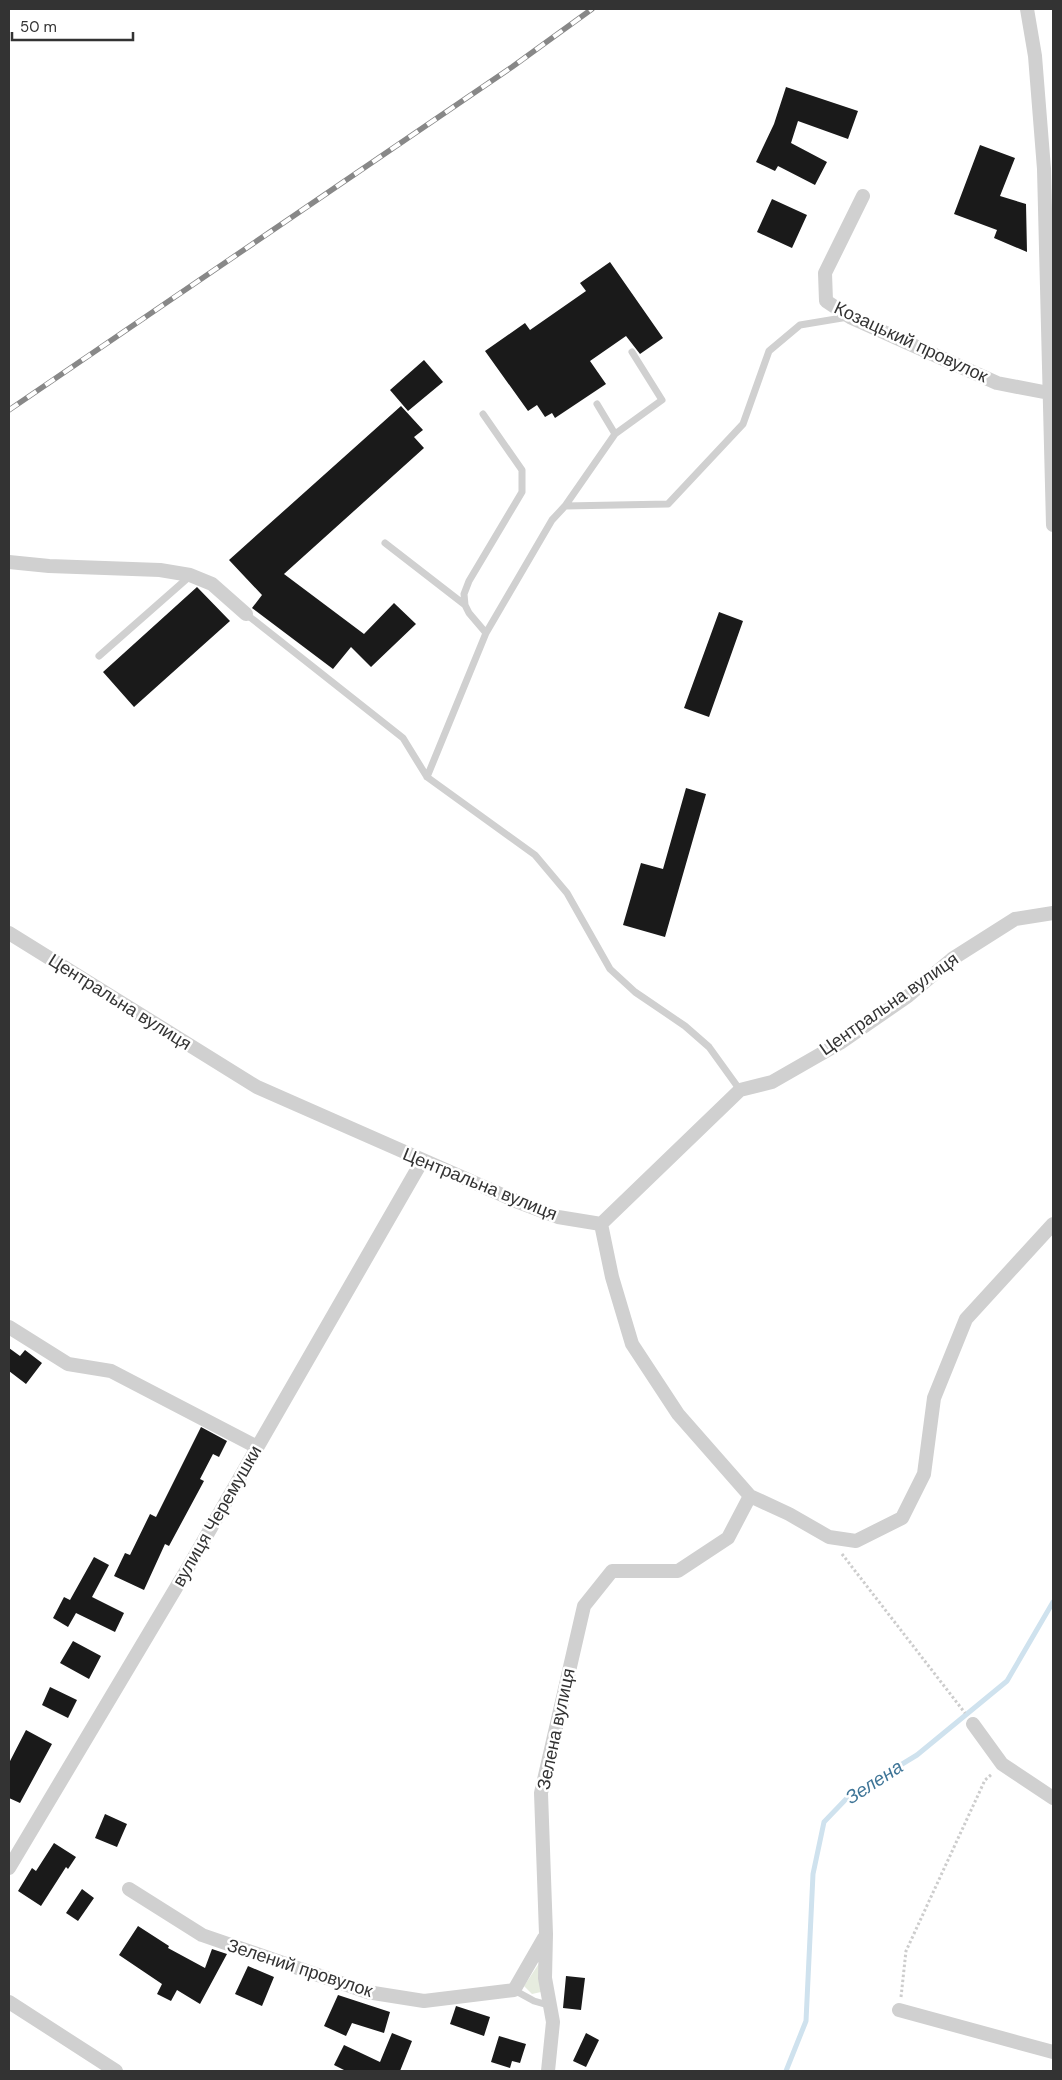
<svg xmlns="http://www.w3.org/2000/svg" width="1062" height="2080" font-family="'DM Sans',sans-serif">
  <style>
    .green { fill: #e6ecdf }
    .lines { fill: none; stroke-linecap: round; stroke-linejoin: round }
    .stream { stroke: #cfe2ee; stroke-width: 5 }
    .building { fill: #1a1a1a }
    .path { stroke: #cdcdcd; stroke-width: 3; stroke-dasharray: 2.5 2.5; stroke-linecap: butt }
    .service { stroke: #d0d0d0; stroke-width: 7 }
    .minor { stroke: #d0d0d0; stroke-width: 14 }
    .rail-casing { stroke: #888; stroke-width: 5.5 }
    .rail { stroke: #fff; stroke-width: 4; stroke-dasharray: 11; stroke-linecap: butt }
    .labels { text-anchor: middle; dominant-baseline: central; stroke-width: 5; stroke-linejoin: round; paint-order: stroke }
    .street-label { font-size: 18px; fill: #333; stroke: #fff }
    .water-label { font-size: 19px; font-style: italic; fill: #3f7597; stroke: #fff }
  </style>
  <rect width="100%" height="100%" fill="#fff"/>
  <path class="green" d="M540 1962 541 1992 532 1994 524 1986Z"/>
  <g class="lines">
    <path class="stream" d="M786 2071 806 2021 813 1874 824 1822 848 1797 917 1755 1007 1681 1053 1602"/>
  </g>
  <path class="building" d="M786 87 858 111 848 139 798 121 791 143 827 162 815 185 778 166 775 171 756 162 774 124Z
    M980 145 1015 158 1000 196 1026 204 1027 252 994 238 997 230 954 214Z
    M772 199 807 215 792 248 757 232Z
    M610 262 663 338 640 354 626 336 590 361 606 384 555 418 552 413 545 417 537 405 528 411 485 351 525 323 530 330 586 291 580 283Z
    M424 360 443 382 408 411 390 390Z
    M401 406 423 430 414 437 424 448 284 574 364 634 394 603 416 624 371 667 351 647 333 669 252 608 262 595 229 560Z
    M197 587 230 621 134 707 103 672Z
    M719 612 743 621 709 717 684 708Z
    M686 788 706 794 665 937 623 925 641 863 663 869Z
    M9 1348 20 1356 25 1350 42 1363 26 1384 9 1371Z
    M201 1427 227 1441 219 1457 213 1454 200 1479 204 1481 169 1546 165 1544 144 1590 114 1576 125 1553 130 1555 150 1514 156 1517Z
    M94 1557 109 1565 92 1597 124 1613 115 1632 76 1613 68 1627 53 1618 64 1597 70 1600Z
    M73 1641 101 1656 89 1679 60 1663Z
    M50 1687 77 1700 68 1718 42 1705Z
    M26 1730 52 1744 20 1803 9 1798V1763Z
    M105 1814 127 1824 117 1847 95 1838Z
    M54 1843 76 1857 68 1869 66 1867 41 1906 18 1891 32 1868 36 1871Z
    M82 1889 94 1898 78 1921 66 1913Z
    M138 1926 169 1946 168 1948 205 1968 212 1949 227 1954 200 2004 177 1990 171 2001 157 1994 162 1984 119 1955Z
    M248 1966 274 1977 262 2006 235 1994Z
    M566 1976 585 1978 581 2010 563 2008Z
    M338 1995 390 2012 384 2033 352 2023 346 2036 324 2026Z
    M456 2006 490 2017 484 2036 450 2024Z
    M392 2033 412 2041 400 2071H346L334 2065 344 2045 380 2062Z
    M586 2033 599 2040 586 2067 573 2061Z
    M499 2036 526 2044 520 2063 512 2061 510 2068 491 2062Z"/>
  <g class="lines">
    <path class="path" d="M842 1554 965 1713
      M901 1997 906 1951 985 1780 992 1774"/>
    <path class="service" d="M615 434 662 400 632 352
      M565 506 615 434 597 404
      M385 543 465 605 469 613 486 633
      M465 605 464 594 469 581 522 492V470L483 414
      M246 614 403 738 427 777 535 855 567 893 610 969 635 992 685 1026 709 1047 740 1090
      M99 656 190 576
      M427 777 486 633 552 520 565 506 668 504 743 424 769 351 800 325 848 317
      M514 1990 534 2001 548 2005"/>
    <path class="minor" d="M1027 9 1035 56 1044 169 1053 525
      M863 196 825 273 826 301 850 317 997 383 1049 393
      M9 562 49 566 160 570 190 575 212 584 246 614
      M9 933 257 1087 518 1202 558 1217 601 1224
      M601 1224 612 1277 632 1344 678 1414 750 1496 789 1514 829 1537 856 1541 902 1518 924 1474 934 1398 966 1319 1053 1224
      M601 1224 740 1090 772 1082 840 1043 908 996 952 959 1015 919 1053 913
      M9 1327 68 1364 111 1371 257 1447
      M973 1724 1002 1764 1053 1798
      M9 1868 189 1566 422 1161
      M129 1889 202 1935 367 1992 424 2001 514 1990 544 1938
      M9 2002 116 2071
      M899 2010 1053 2052
      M548 2071 553 2022 545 1978 546 1934 541 1793 584 1606 612 1571H678L728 1538 750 1496"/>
    <g class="rail-casing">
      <path id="rail" d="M9 410 512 67 592 9"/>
    </g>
    <use href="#rail" class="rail"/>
  </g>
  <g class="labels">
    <g class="street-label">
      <text transform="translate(911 342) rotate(25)">Козацький провулок</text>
      <text transform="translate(120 1002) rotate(32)">Центральна вулиця</text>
      <text transform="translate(889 1004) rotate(-35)">Центральна вулиця</text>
      <text transform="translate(480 1184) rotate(22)">Центральна вулиця</text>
      <text transform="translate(217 1516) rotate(-60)">вулиця Черемушки</text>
      <text transform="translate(556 1729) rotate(-78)">Зелена вулиця</text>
      <text transform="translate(300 1968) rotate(18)">Зелений провулок</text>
    </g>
    <g class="water-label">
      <text transform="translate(874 1782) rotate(-33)">Зелена</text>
    </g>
  </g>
  <rect width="1062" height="2080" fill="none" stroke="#333333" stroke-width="20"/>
  <path d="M12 32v8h121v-8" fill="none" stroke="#333333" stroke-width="2.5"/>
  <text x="20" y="32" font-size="15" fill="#333333" stroke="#ffffff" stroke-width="4" paint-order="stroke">50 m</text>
</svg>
